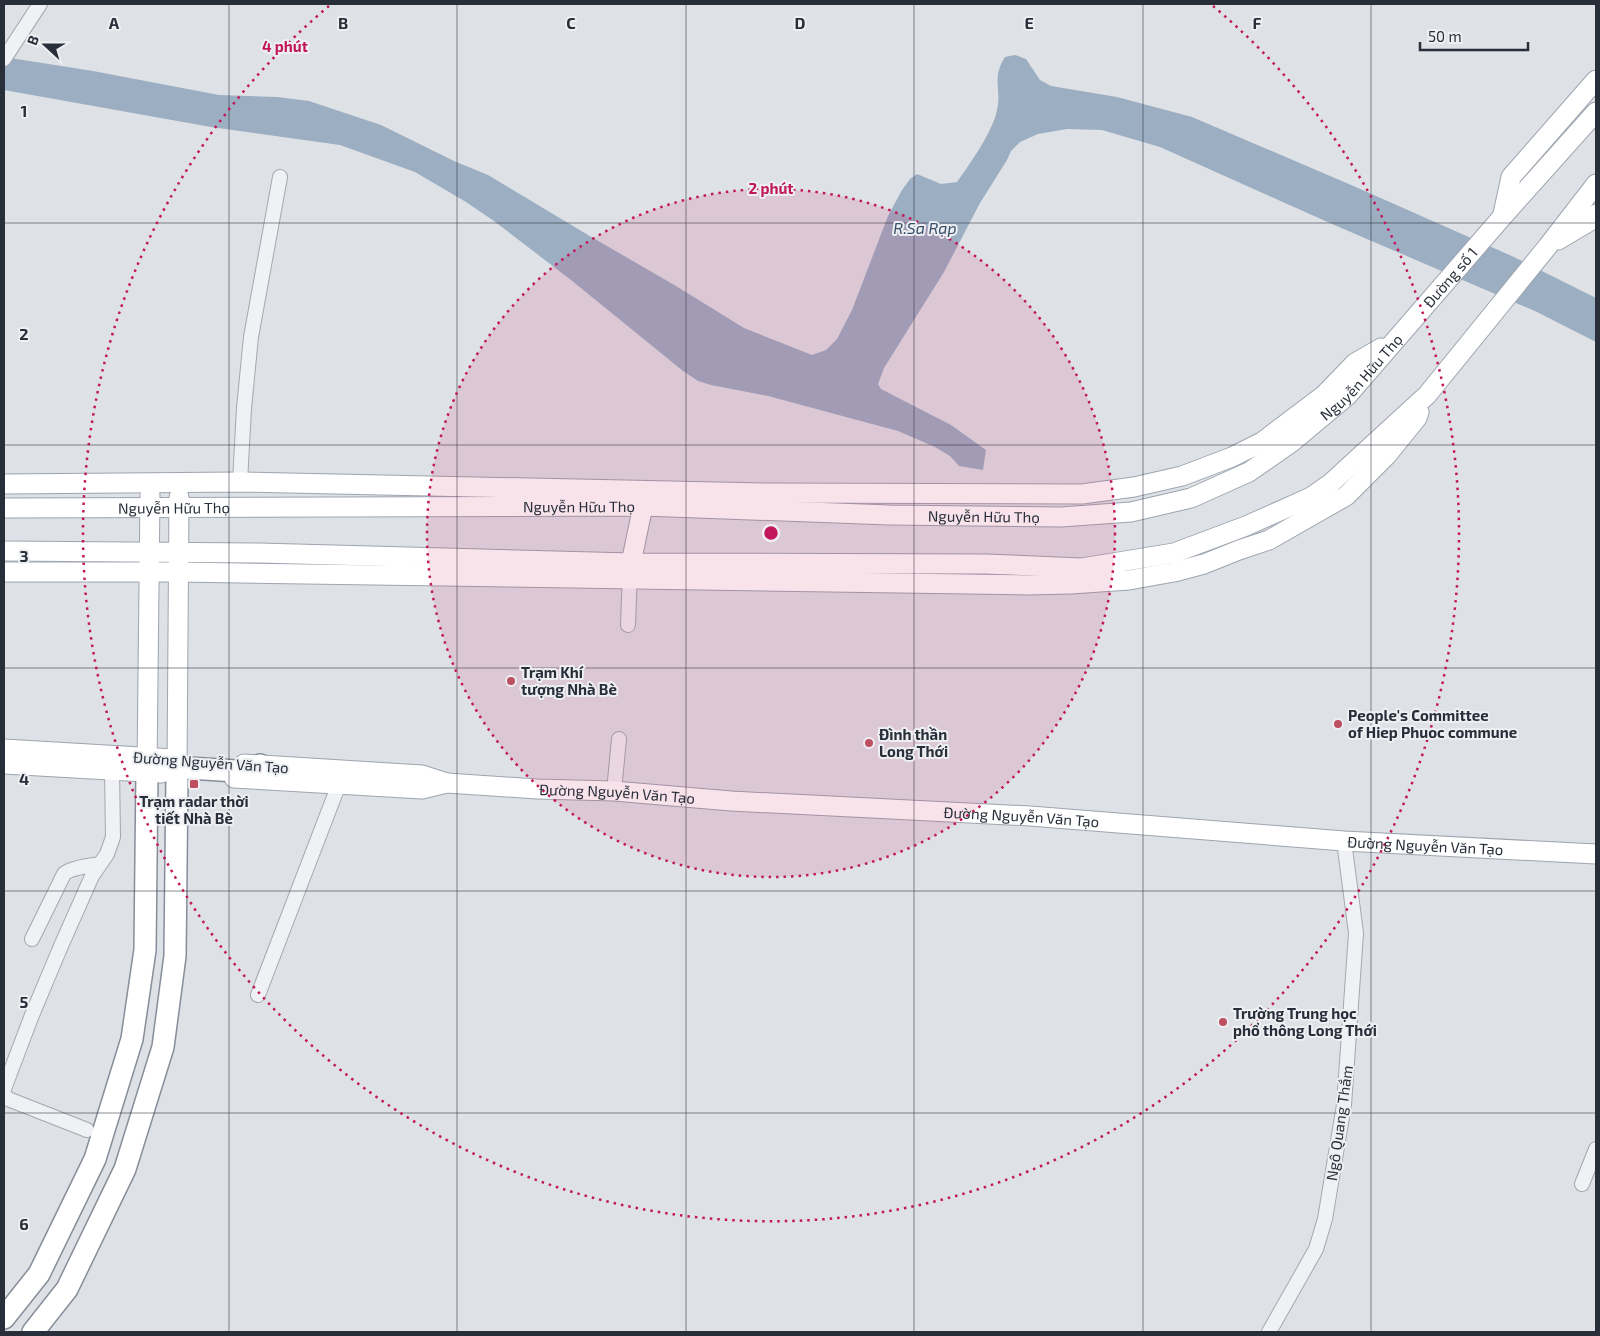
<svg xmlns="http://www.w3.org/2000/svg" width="1600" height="1336" font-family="'Exo 2',sans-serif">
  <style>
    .water { fill: #9caec2 }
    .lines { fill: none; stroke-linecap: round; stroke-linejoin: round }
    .minor-casing { stroke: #a4a8ae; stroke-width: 16 }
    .major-casing { stroke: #9ea5b0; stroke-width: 21 }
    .highway-casing { stroke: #878e9a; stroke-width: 24 }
    .minor { stroke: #f0f1f4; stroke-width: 14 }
    .major { stroke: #fff; stroke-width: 19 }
    .highway { stroke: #fff; stroke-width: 21 }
    .grid { fill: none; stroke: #292f3a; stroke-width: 1; stroke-opacity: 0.55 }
    .ring { fill: none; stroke: #c2185b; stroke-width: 2.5; stroke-dasharray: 2.5 5 }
    .poi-dot { fill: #be4f60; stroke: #edeff3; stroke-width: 2 }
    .labels { text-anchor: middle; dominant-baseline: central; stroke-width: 4; stroke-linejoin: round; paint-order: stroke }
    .street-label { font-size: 15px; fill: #292f3a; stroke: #edeff3 }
    .poi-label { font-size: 15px; font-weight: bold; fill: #292f3a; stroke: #edeff3; text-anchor: start }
    .water-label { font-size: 16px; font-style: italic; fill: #384e69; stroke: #edeff3 }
    .grid-label { font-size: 16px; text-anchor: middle; font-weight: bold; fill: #292f3a; stroke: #edeff3; stroke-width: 4; stroke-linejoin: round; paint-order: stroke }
    .centre { fill: #c2185b; stroke: #edeff3; stroke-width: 2.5 }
    .ring-label { font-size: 15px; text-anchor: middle; font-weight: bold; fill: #c2185b; stroke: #edeff3; stroke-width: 4; stroke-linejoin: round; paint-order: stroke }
  </style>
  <rect width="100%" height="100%" fill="#dee1e5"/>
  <path class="water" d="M1015 55 1026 59 1040 80 1051 86 1117 97 1192 117 1358 188 1514 257 1596 298V342L1535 311 1332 224 1160 147 1102 130 1067 129 1038 134 1020 142 1011 151 1007 160 980 203 944 272 884 368 878 384 881 389 951 425 986 450 983 470 959 466 950 456 935 447 898 431 768 396 711 385 698 381 683 371 571 280 494 221 466 202 415 172 340 145 211 127 4 90V57L93 71 219 95 277 97 309 101 381 125 454 161 488 175 588 235 676 286 744 328 812 355 826 350 837 339 852 310 888 216 902 190 910 179 917 174 941 184 957 182C970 164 993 131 997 110 1002 88 991 79 1005 57Z"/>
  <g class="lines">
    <g class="minor-casing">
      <path id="minor" d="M4 59 40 4
        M240 482 244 408 251 337 280 177
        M628 625 630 571
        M614 791 619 739
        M32 939 64 874C70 868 89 866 99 864
        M258 995 339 784
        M4 1089 32 1015 61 946 92 876 107 854 113 837 112 770
        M4 1094 8 1099 87 1130
        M1582 1184 1596 1149
        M1269 1332 1316 1249 1325 1219 1344 1105 1356 933 1344 841"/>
    </g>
    <g class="major-casing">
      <g id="major">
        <path d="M1503 214 1511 177 1596 80"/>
        <path d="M1558 240 1590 221 1596 214"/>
        <path d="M4 484 240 482 765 493 1082 494 1134 487 1182 476 1232 457 1262 442 1324 395 1355 363 1381 348"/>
        <path id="s1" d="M4 508 643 506 889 515 1061 517 1131 512 1191 498 1249 472 1292 442 1347 396 1503 216 1596 112"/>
        <path d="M4 551 259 553 631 563 986 564 1082 568 1174 553 1246 526 1311 497 1331 483 1427 395 1548 246 1596 184"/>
        <path d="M631 563 643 506"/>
        <path d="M4 572H179L1028 585 1071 584 1129 580 1174 572 1204 564 1239 550 1269 540 1346 496 1387 455 1417 418 1419 412"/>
        <path d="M4 749 174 759"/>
        <path d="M4 764 162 773"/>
        <path id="s2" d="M244 764 422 775 447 783 537 789 614 791 731 801 1030 816 1344 841 1596 854"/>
        <path d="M147 769 150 494"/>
        <path d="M177 772 179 497"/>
        <path d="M234 778 422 789 447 783"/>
      </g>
    </g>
    <g class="highway-casing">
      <path id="highway" d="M4 1318 39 1274 95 1159 132 1039 145 950 147 772 156 766 252 772 260 765
        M33 1332 67 1289 125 1169 163 1047 175 956 177 774"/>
    </g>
    <use href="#minor" class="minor"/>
    <use href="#major" class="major"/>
    <use href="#highway" class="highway"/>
  </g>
  <path class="grid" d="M229 4V1332M457 4V1332M686 4V1332M914 4V1332M1143 4V1332M1371 4V1332M4 223H1596M4 445H1596M4 668H1596M4 891H1596M4 1113H1596"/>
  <circle cx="771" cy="533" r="344" fill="#c2185b" fill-opacity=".12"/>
  <g class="ring">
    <circle cx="771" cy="533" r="344"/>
    <path d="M1213 6A688 688 0 1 1 329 6"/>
  </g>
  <g class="poi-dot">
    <circle cx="511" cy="681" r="5"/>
    <circle cx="1338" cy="724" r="5"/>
    <circle cx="869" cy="743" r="5"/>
    <rect x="189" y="779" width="10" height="10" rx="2.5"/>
    <circle cx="1223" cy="1022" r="5"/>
  </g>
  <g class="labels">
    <g class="street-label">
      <text stroke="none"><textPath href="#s1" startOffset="1534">Đường số 1</textPath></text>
      <text stroke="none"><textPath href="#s1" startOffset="1400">Nguyễn Hữu Thọ</textPath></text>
      <text stroke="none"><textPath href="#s1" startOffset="170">Nguyễn Hữu Thọ</textPath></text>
      <text stroke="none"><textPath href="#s1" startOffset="575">Nguyễn Hữu Thọ</textPath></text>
      <text stroke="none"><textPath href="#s1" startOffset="980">Nguyễn Hữu Thọ</textPath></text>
      <text transform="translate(211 762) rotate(4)">Đường Nguyễn Văn Tạo</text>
      <text stroke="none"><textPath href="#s2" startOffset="375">Đường Nguyễn Văn Tạo</textPath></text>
      <text stroke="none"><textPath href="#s2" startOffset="780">Đường Nguyễn Văn Tạo</textPath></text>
      <text stroke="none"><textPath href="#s2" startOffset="1185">Đường Nguyễn Văn Tạo</textPath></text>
      <text transform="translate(1339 1123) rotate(-82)">Ngô Quang Thắm</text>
    </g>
    <g class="poi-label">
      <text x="521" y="672">Trạm Khí<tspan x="521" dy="17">tượng Nhà Bè</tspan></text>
      <text x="1348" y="715">People's Committee<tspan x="1348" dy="17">of Hiep Phuoc commune</tspan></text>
      <text x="879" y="734">Đình thần<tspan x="879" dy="17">Long Thới</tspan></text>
      <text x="194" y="801" text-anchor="middle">Trạm radar thời<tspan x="194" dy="17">tiết Nhà Bè</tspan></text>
      <text x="1233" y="1013">Trường Trung học<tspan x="1233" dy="17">phổ thông Long Thới</tspan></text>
    </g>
    <g class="water-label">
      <text x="925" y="227">R.Sa Rạp</text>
    </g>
  </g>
  <g class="grid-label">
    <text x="114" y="29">A</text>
    <text x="343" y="29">B</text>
    <text x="571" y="29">C</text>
    <text x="800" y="29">D</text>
    <text x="1029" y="29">E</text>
    <text x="1257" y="29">F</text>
    <text x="24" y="117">1</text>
    <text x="24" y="340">2</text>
    <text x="24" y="562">3</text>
    <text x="24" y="785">4</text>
    <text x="24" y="1008">5</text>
    <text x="24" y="1230">6</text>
  </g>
  <circle cx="771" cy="533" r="8" class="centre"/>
  <g class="ring-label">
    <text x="285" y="52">4 phút</text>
    <text x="771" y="194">2 phút</text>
  </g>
  <rect width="1600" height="1336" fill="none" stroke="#292f3a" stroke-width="10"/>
  <g transform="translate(45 45) rotate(291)" stroke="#edeff3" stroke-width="4" paint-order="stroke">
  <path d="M0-4L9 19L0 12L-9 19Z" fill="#292f3a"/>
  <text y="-8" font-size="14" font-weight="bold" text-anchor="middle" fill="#292f3a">B</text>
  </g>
  <path d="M1420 42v8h108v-8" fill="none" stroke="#292f3a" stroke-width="2.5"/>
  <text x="1428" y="42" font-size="15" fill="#292f3a" stroke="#edeff3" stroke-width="4" paint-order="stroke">50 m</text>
</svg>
